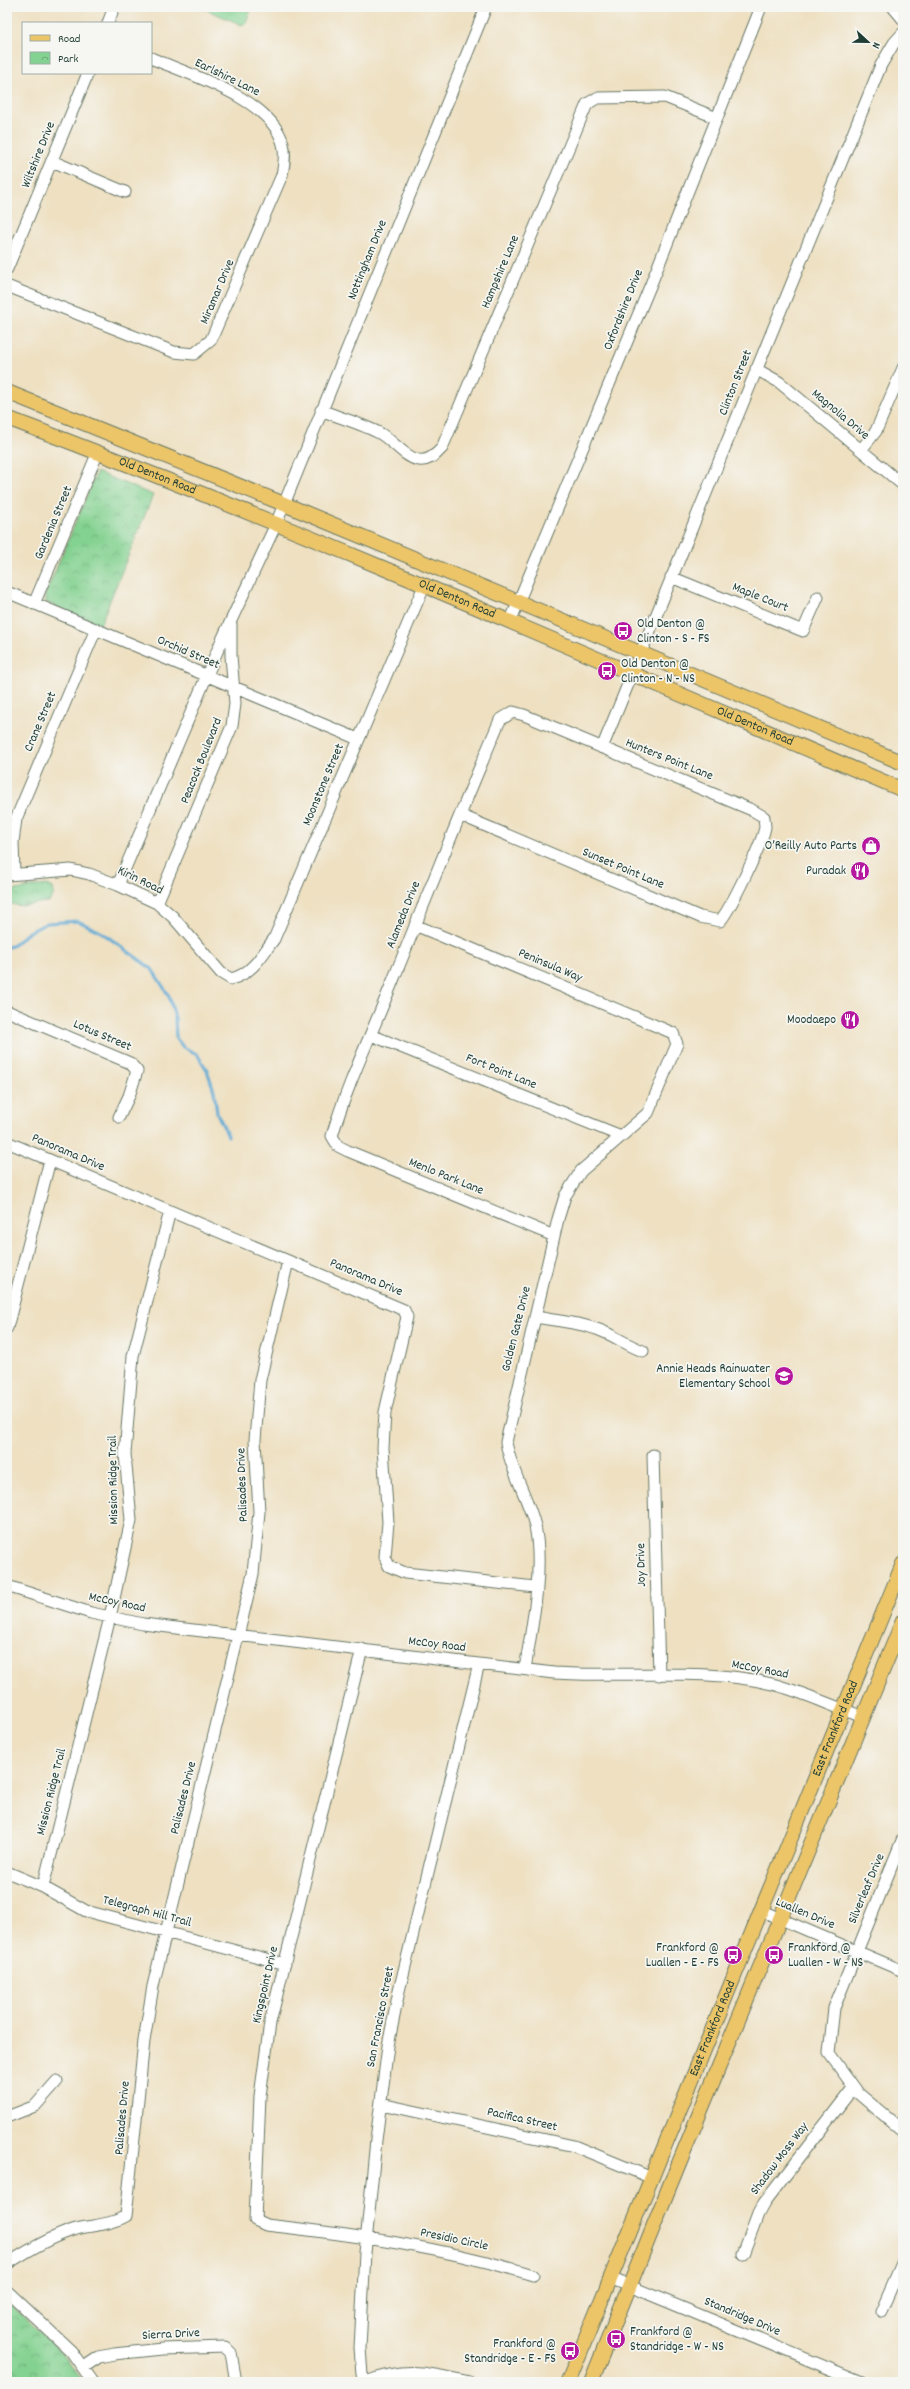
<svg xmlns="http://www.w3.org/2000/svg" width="910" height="2389" font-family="Dekko,sans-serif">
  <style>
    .green { fill: #84d291; stroke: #528862 }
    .park { fill: url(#park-crowns); stroke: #528862 }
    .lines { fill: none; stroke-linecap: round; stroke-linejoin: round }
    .stream { stroke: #5eabd7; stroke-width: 3 }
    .minor-casing { stroke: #677665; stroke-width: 13 }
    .major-casing { stroke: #677665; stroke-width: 16 }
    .minor { stroke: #fff; stroke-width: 11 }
    .major { stroke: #ecc569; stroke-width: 14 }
    .labels { text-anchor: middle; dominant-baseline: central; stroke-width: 3.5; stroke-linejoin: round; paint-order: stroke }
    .street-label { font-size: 13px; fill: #1f3d34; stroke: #f6f6f2 }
    .poi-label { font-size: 13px; fill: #1f3d34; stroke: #f6f6f2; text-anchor: end }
  </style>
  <defs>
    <pattern id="park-crowns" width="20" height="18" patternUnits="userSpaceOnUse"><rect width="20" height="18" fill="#84d291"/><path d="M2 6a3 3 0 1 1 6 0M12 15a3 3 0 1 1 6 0" fill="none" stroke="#6bac77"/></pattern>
  </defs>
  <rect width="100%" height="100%" fill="#f6f6f2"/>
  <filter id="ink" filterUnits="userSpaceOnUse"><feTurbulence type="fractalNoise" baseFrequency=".025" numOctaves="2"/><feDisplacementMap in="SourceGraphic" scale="8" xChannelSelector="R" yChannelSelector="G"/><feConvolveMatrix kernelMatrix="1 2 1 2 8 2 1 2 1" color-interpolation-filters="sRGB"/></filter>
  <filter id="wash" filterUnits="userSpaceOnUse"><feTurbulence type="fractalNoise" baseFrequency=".012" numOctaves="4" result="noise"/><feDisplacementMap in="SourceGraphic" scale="16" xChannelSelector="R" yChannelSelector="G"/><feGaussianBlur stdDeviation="0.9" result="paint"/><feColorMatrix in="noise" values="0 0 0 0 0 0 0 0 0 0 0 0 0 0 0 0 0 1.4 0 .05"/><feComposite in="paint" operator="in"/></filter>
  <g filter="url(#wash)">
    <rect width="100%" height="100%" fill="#eee0c1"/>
    <path class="green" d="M200 7H252L246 23 242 25Z"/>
    <path class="park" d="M97 472 153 495 100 625 46 602 45 595Z
      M37 886 46 885 53 888 54 894 49 902C35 902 20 911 7 901V897L11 891Z
      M7 2301 66 2358 82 2382H7Z"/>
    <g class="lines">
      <path class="stream" d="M7 947 12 946 29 932 47 923 78 921 101 932 152 969 169 996 175 1018 176 1038 183 1047 197 1054 207 1070 214 1091 217 1113 228 1136"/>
    </g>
  </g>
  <g filter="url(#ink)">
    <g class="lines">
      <g class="minor-casing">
        <path id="minor" d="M893 7 903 19
          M108 23 114 7
          M52 161 125 192
          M7 269 88 73
          M7 286 174 352 194 354 211 340 282 175C284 165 286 154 283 144 272 99 190 75 151 58
          M756 369 779 382 903 485
          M321 410C340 418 363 424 381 434 402 447 417 477 442 448L587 104 597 98 665 97 717 118
          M861 450 876 431 903 368
          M671 577 803 631 818 597
          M7 592 358 739
          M34 604 98 452
          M510 622 651 284 761 7
          M602 748 881 65 894 43 903 33
          M460 815 700 917 720 921C730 910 763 842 765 827 765 824 764 820 764 817L752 810 524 715 513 712 500 720C463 805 429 892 394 978 373 1031 348 1082 332 1136L338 1146 348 1151 554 1236
          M14 874 13 842 16 819 96 629
          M7 875 71 870 89 874 118 885 157 903 173 917 221 973 231 979C252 974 262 955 274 939L424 586
          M118 885 221 642 276 524 486 7
          M157 903 232 726 235 704 231 656V624
          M415 925 673 1033 677 1044 648 1113 581 1171 565 1196 558 1219 506 1442C511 1472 528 1497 535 1526 544 1569 532 1626 525 1669
          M7 1011 130 1063 137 1071 129 1096 119 1117
          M371 1035 621 1136
          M7 1142 404 1310 407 1317 385 1412 383 1448 388 1522 385 1557 389 1566 405 1573 535 1587
          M535 1317C558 1321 583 1323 604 1332 618 1338 629 1346 643 1351
          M7 1328 50 1160
          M653 1455 659 1675
          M7 1586 91 1613 143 1624 554 1673C626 1678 702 1667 772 1684 804 1692 833 1707 864 1717
          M362 1649 270 2023 260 2096 255 2220 266 2225C356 2235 446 2248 533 2275
          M903 1838 834 2008 829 2053 859 2094 903 2131
          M7 1872 43 1887 86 1911 285 1964
          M43 1887 110 1617 131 1520 125 1454 133 1356 170 1211
          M762 1911 903 1971
          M381 2104 574 2146 652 2178
          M7 2117 35 2106 57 2081
          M743 2254 758 2214 764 2203 853 2088
          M7 2264C27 2251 52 2236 76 2229 93 2225 111 2225 126 2216L144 2041 153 1986 253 1574 259 1512 255 1440 260 1380 288 1261
          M610 2278 862 2382
          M7 2291 71 2351 93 2382
          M881 2311 903 2261
          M84 2367 99 2357 114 2354 162 2349 225 2347 231 2353 236 2382
          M365 2382 362 2374 360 2348 365 2253 376 2140 388 2046 399 1991 479 1664
          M366 2382C408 2366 427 2373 469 2382"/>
      </g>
      <g class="major-casing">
        <g id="major">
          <path d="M7 392 284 504 903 763"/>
          <path id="s1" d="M7 418C310 532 606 663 903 790"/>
          <path id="s2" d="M568 2382 903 1564"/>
          <path d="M591 2382 670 2185 903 1621"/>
        </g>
      </g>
      <use href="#minor" class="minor"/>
      <use href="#major" class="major"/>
    </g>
  </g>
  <defs>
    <g id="bus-disc" transform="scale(1)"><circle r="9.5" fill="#b5179e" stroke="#f6f6f2"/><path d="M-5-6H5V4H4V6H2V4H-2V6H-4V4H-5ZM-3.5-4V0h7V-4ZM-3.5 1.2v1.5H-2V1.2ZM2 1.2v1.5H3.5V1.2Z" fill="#fff"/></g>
    <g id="shop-disc" transform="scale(1)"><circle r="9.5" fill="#b5179e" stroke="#f6f6f2"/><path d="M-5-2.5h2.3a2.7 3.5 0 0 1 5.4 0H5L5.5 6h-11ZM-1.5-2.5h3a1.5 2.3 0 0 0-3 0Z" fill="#fff"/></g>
    <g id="restaurant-disc" transform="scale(1)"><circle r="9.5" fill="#b5179e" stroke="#f6f6f2"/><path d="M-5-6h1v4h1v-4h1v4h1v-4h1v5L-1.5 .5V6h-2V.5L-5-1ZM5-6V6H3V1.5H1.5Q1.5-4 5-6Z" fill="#fff"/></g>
    <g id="school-disc" transform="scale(1)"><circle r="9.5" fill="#b5179e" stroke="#f6f6f2"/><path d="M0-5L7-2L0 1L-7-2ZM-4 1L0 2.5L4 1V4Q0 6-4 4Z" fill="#fff"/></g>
  </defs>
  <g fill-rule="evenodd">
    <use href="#bus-disc" x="623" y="631"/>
    <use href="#bus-disc" x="607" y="671"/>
    <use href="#shop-disc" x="871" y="846"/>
    <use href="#restaurant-disc" x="860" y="871"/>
    <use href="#restaurant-disc" x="850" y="1020"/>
    <use href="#school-disc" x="784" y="1376"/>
    <use href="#bus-disc" x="733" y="1955"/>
    <use href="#bus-disc" x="774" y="1955"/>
    <use href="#bus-disc" x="616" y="2339"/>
    <use href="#bus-disc" x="570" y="2351"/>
  </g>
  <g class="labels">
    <g class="street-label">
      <text transform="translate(227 78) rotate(26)">Earlshire Lane</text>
      <text transform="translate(39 155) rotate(-68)">Wiltshire Drive</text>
      <text transform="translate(368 260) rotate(-68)">Nottingham Drive</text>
      <text transform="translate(501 272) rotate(-67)">Hampshire Lane</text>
      <text transform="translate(218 292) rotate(-67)">Miramar Drive</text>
      <text transform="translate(624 310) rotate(-68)">Oxfordshire Drive</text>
      <text transform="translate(736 383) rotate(-68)">Clinton Street</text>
      <text transform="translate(840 415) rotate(40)">Magnolia Drive</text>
      <text stroke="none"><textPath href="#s1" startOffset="161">Old Denton Road</textPath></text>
      <text transform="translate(54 523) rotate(-67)">Gardenia Street</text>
      <text transform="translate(760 598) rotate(22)">Maple Court</text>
      <text stroke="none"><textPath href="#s1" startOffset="485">Old Denton Road</textPath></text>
      <text transform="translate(188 653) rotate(23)">Orchid Street</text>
      <text transform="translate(41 722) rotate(-67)">Crane Street</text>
      <text stroke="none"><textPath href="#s1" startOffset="809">Old Denton Road</textPath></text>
      <text transform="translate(669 760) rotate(22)">Hunters Point Lane</text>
      <text transform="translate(202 761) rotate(-68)">Peacock Boulevard</text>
      <text transform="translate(324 785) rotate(-67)">Moonstone Street</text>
      <text transform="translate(623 869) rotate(23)">Sunset Point Lane</text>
      <text transform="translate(140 881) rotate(26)">Kirin Road</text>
      <text transform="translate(404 915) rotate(-68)">Alameda Drive</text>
      <text transform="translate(550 966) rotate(23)">Peninsula Way</text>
      <text transform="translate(102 1036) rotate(23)">Lotus Street</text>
      <text transform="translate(501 1072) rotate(22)">Fort Point Lane</text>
      <text transform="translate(68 1153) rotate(23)">Panorama Drive</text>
      <text transform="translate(446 1177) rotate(22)">Menlo Park Lane</text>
      <text transform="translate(366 1278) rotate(23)">Panorama Drive</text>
      <text transform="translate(517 1329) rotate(-76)">Golden Gate Drive</text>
      <text transform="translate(114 1480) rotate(-91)">Mission Ridge Trail</text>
      <text transform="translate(243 1485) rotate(-92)">Palisades Drive</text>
      <text transform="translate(642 1565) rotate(-91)">Joy Drive</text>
      <text transform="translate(117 1603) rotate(12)">McCoy Road</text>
      <text transform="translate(437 1645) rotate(7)">McCoy Road</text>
      <text transform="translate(760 1670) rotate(11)">McCoy Road</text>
      <text stroke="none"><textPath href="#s2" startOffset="706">East Frankford Road</textPath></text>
      <text transform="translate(52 1792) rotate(-76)">Mission Ridge Trail</text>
      <text transform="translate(184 1798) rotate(-76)">Palisades Drive</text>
      <text transform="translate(867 1889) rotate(-67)">Silverleaf Drive</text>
      <text transform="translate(147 1912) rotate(15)">Telegraph Hill Trail</text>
      <text transform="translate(805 1914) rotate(23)">Luallen Drive</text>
      <text transform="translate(266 1985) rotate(-77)">Kingspoint Drive</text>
      <text transform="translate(381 2017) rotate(-79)">San Francisco Street</text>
      <text stroke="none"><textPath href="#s2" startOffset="382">East Frankford Road</textPath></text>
      <text transform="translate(123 2118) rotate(-85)">Palisades Drive</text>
      <text transform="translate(522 2120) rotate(13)">Pacifica Street</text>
      <text transform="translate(780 2159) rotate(-53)">Shadow Moss Way</text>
      <text transform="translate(454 2240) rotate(12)">Presidio Circle</text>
      <text transform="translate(742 2317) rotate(23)">Standridge Drive</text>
      <text transform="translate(171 2335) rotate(-3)">Sierra Drive</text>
    </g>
    <g class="poi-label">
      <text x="637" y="624" text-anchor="start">Old Denton @<tspan x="637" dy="15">Clinton - S - FS</tspan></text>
      <text x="621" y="664" text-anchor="start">Old Denton @<tspan x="621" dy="15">Clinton - N - NS</tspan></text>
      <text x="857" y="846">O’Reilly Auto Parts</text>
      <text x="846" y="871">Puradak</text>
      <text x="836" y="1020">Moodaepo</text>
      <text x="770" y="1369">Annie Heads Rainwater<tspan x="770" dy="15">Elementary School</tspan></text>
      <text x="719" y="1948">Frankford @<tspan x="719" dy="15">Luallen - E - FS</tspan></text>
      <text x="788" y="1948" text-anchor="start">Frankford @<tspan x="788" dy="15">Luallen - W - NS</tspan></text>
      <text x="630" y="2332" text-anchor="start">Frankford @<tspan x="630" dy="15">Standridge - W - NS</tspan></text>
      <text x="556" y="2344">Frankford @<tspan x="556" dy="15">Standridge - E - FS</tspan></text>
    </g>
  </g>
  <rect width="910" height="2389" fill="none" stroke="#f6f6f2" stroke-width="24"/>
  <rect x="22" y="22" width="130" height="52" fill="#f6f6f2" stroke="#a0aca6"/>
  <rect x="30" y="35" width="20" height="6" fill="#ecc569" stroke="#a0aca6"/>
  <text x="58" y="42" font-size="12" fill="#1f3d34">Road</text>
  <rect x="30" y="52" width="20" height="12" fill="url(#park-crowns)" stroke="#a0aca6"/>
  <text x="58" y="62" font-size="12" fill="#1f3d34">Park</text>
  <g transform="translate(868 42) rotate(112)" stroke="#f6f6f2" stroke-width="3" paint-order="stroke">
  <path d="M0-3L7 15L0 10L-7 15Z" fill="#1f3d34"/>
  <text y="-6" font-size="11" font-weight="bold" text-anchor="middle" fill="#1f3d34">N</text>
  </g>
</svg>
